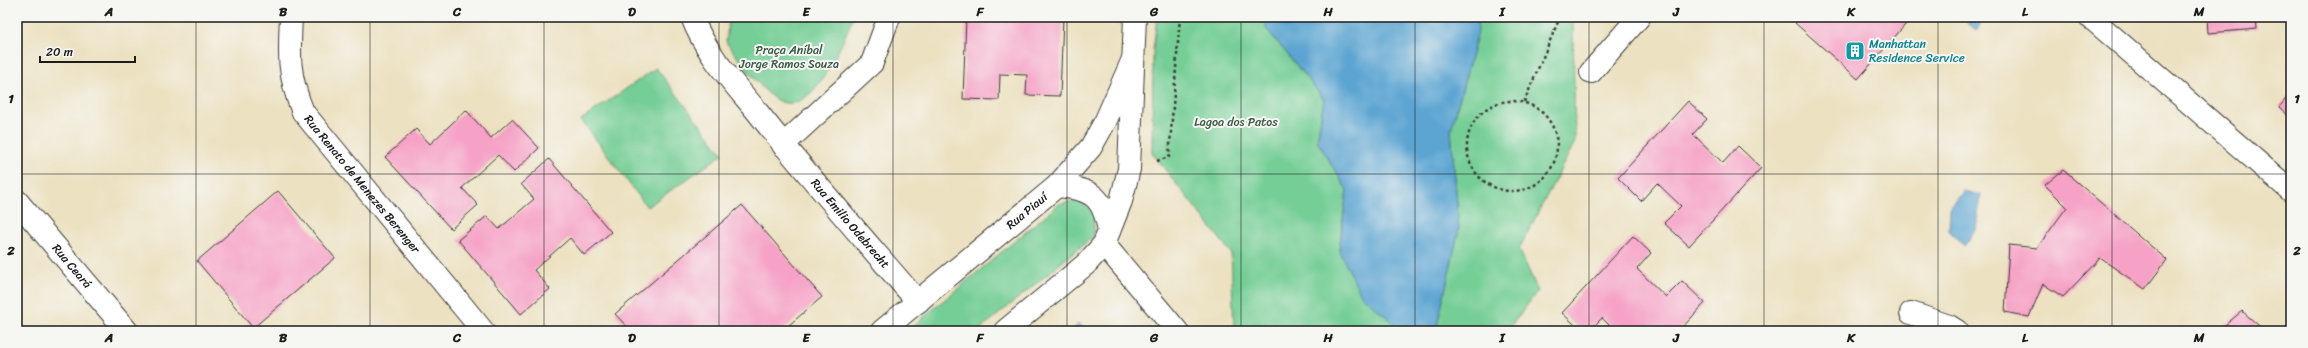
<svg xmlns="http://www.w3.org/2000/svg" width="2308" height="348" font-family="Sriracha,sans-serif">
  <style>
    .green { fill: #74ce95; stroke: #487558 }
    .water { fill: #5ba4d2; stroke: #3c6077 }
    .building { fill: #f6a2c6 }
    .lines { fill: none; stroke-linecap: round; stroke-linejoin: round }
    .minor-casing { stroke: #3b3a35; stroke-width: 24 }
    .path { stroke: #3b3a35; stroke-width: 2.5; stroke-dasharray: 3 3; stroke-linecap: butt }
    .minor { stroke: #fff; stroke-width: 22 }
    .grid { fill: none; stroke: #1c1c1c; stroke-width: 1; stroke-opacity: 0.55 }
    .labels { text-anchor: middle; dominant-baseline: central; stroke-width: 4; stroke-linejoin: round; paint-order: stroke }
    .culture-label { font-size: 12px; fill: #0d838f; stroke: #f6f6f2; text-anchor: start }
    .park-label { font-size: 12px; fill: #3b5a46; stroke: #f6f6f2 }
    .street-label { font-size: 12px; fill: #1c1c1c; stroke: #f6f6f2 }
    .neatline { fill: none; stroke: #1c1c1c; stroke-width: 1.5 }
    .grid-label { font-size: 13px; text-anchor: middle; font-weight: bold; fill: #1c1c1c }
  </style>
  <rect width="100%" height="100%" fill="#f6f6f2"/>
  <filter id="ink" filterUnits="userSpaceOnUse"><feTurbulence type="fractalNoise" baseFrequency=".025" numOctaves="2"/><feDisplacementMap in="SourceGraphic" scale="8" xChannelSelector="R" yChannelSelector="G"/><feConvolveMatrix kernelMatrix="1 2 1 2 8 2 1 2 1" color-interpolation-filters="sRGB"/></filter>
  <filter id="wash" filterUnits="userSpaceOnUse"><feTurbulence type="fractalNoise" baseFrequency=".012" numOctaves="4" result="noise"/><feDisplacementMap in="SourceGraphic" scale="16" xChannelSelector="R" yChannelSelector="G"/><feGaussianBlur stdDeviation="0.9" result="paint"/><feColorMatrix in="noise" values="0 0 0 0 0 0 0 0 0 0 0 0 0 0 0 0 0 1.4 0 .05"/><feComposite in="paint" operator="in"/></filter>
  <g filter="url(#wash)">
    <rect width="100%" height="100%" fill="#ece1c1"/>
    <path class="green" d="M729 17H853C843 41 815 117 779 101 764 95 736 55 726 42Z
      M1157 17H1267L1266 28 1324 99 1317 141 1347 190 1339 250 1403 331H1234L1231 253 1152 153 1153 50Z
      M1477 17H1576L1573 21 1575 142 1519 249 1538 291 1507 331H1436L1459 229 1451 130 1478 32Z
      M656 68 723 154 647 207 581 120Z
      M1081 199 1094 212V236L978 331H907L1059 204Z"/>
    <path class="water" d="M1267 17H1477L1478 32 1451 130 1459 229 1436 331H1403L1361 295 1339 250 1347 190 1317 141 1324 99 1266 28Z
      M1960 17H1986L1976 30Z
      M1964 191 1981 195 1976 229 1964 246 1949 231 1950 207Z
      M1079 323 1087 331H1071Z"/>
    <g id="blocks">
      <path class="building" d="M966 17H1063L1060 96 1026 95 1027 75 1000 74 999 100 963 99Z
        M1801 17H1912L1858 79 1795 23Z
        M2207 17H2256L2257 29 2208 33Z
        M2291 93V118L2279 107Z
        M1688 101 1707 119 1693 134 1723 163 1738 146 1761 168 1689 246 1664 223 1681 206 1657 183 1641 201 1618 178Z
        M466 110 491 138 512 119 539 148 514 172 498 155 462 188 478 205 451 229 385 157 416 129 430 144Z
        M549 159 611 232 584 255 570 238 534 270 550 289 521 314 458 240 487 216 499 229 534 199 521 184Z
        M2063 170 2167 260 2145 289 2100 258 2063 297 2043 284 2029 317 2005 312 2009 245 2037 248 2067 207 2045 185Z
        M278 191 335 258 253 328 197 261Z
        M742 205 822 297 782 331H631L615 314Z
        M1633 236 1651 253 1637 269 1666 297 1682 281 1705 303 1679 331H1615L1602 318 1589 331H1582L1562 313Z
        M2242 311 2265 331H2229L2224 326Z"/>
    </g>
  </g>
  <g filter="url(#ink)">
    <use href="#blocks" fill-opacity="0" stroke="#3b3a35" stroke-width="1"/>
    <g class="lines">
      <g class="minor-casing">
        <g id="minor">
          <path id="s1" d="M291 17C289 55 288 76 303 112L483 331"/>
          <path id="s2" d="M692 17C705 52 731 80 755 109 807 175 863 238 918 302"/>
          <path d="M2090 17 2291 191"/>
          <path d="M1591 72 1639 17"/>
          <path d="M783 145 872 63 889 17"/>
          <path d="M1057 186C1092 189 1103 196 1109 231"/>
          <path id="s3" d="M17 201 127 331"/>
          <path d="M1104 244 1177 331"/>
          <path d="M1911 313 1949 326 1957 331"/>
          <path id="s4" d="M882 331 1057 186 1091 147 1106 120 1133 59"/>
          <path d="M1005 331 1086 264 1104 244 1121 201 1129 169 1135 17"/>
        </g>
      </g>
      <path class="path" d="M1467 146a45 45 0 1 1 90 0a45 45 0 1 1-90 0Z
        M1524 102 1560 17
        M1157 161 1169 157 1180 17"/>
      <use href="#minor" class="minor"/>
    </g>
  </g>
  <path class="grid" d="M196 17V331M370 17V331M544 17V331M719 17V331M893 17V331M1067 17V331M1241 17V331M1415 17V331M1589 17V331M1764 17V331M1938 17V331M2112 17V331M17 174H2291"/>
  <defs>
    <g id="building-square" transform="scale(1)"><rect x="-9" y="-9" width="18" height="18" rx="4" fill="#0f9aa8" stroke="#f6f6f2"/><path d="M-4-6H4V6H1V3H-1V6H-4ZM-2.5-4.3h1.7v1.8h-1.7ZM.8-4.3h1.7v1.8H.8ZM-2.5-1h1.7V.8h-1.7ZM.8-1h1.7V.8H.8Z" fill="#fff"/></g>
  </defs>
  <g fill-rule="evenodd">
    <use href="#building-square" x="1855" y="51"/>
  </g>
  <g class="labels">
    <g class="culture-label">
      <text x="1869" y="44">Manhattan<tspan x="1869" dy="14">Residence Service</tspan></text>
    </g>
    <g class="park-label">
      <text x="789" y="50">Praça Aníbal<tspan x="789" dy="14">Jorge Ramos Souza</tspan></text>
      <text x="1236" y="122">Lagoa dos Patos</text>
    </g>
    <g class="street-label">
      <text stroke="none"><textPath href="#s1" startOffset="190">Rua Renato de Menezes Berenger</textPath></text>
      <text stroke="none"><textPath href="#s4" startOffset="188">Rua Piauí</textPath></text>
      <text stroke="none"><textPath href="#s2" startOffset="261">Rua Emilio Odebrecht</textPath></text>
      <text stroke="none"><textPath href="#s3" startOffset="85">Rua Ceará</textPath></text>
    </g>
  </g>
  <rect width="2308" height="348" fill="none" stroke="#f6f6f2" stroke-width="44"/>
  <path d="M40 56v6h95v-6" fill="none" stroke="#1c1c1c" stroke-width="2"/>
  <text x="46" y="56" font-size="12" fill="#1c1c1c" stroke="#f6f6f2" stroke-width="3" paint-order="stroke">20 m</text>
  <rect x="22" y="22" width="2264" height="304" class="neatline"/>
  <g class="grid-label">
    <text x="109" y="16">A</text>
    <text x="283" y="16">B</text>
    <text x="457" y="16">C</text>
    <text x="632" y="16">D</text>
    <text x="806" y="16">E</text>
    <text x="980" y="16">F</text>
    <text x="1154" y="16">G</text>
    <text x="1328" y="16">H</text>
    <text x="1502" y="16">I</text>
    <text x="1676" y="16">J</text>
    <text x="1851" y="16">K</text>
    <text x="2025" y="16">L</text>
    <text x="2199" y="16">M</text>
    <text x="11" y="103">1</text>
    <text x="2297" y="103">1</text>
    <text x="11" y="255">2</text>
    <text x="2297" y="255">2</text>
    <text x="109" y="342">A</text>
    <text x="283" y="342">B</text>
    <text x="457" y="342">C</text>
    <text x="632" y="342">D</text>
    <text x="806" y="342">E</text>
    <text x="980" y="342">F</text>
    <text x="1154" y="342">G</text>
    <text x="1328" y="342">H</text>
    <text x="1502" y="342">I</text>
    <text x="1676" y="342">J</text>
    <text x="1851" y="342">K</text>
    <text x="2025" y="342">L</text>
    <text x="2199" y="342">M</text>
  </g>
</svg>
